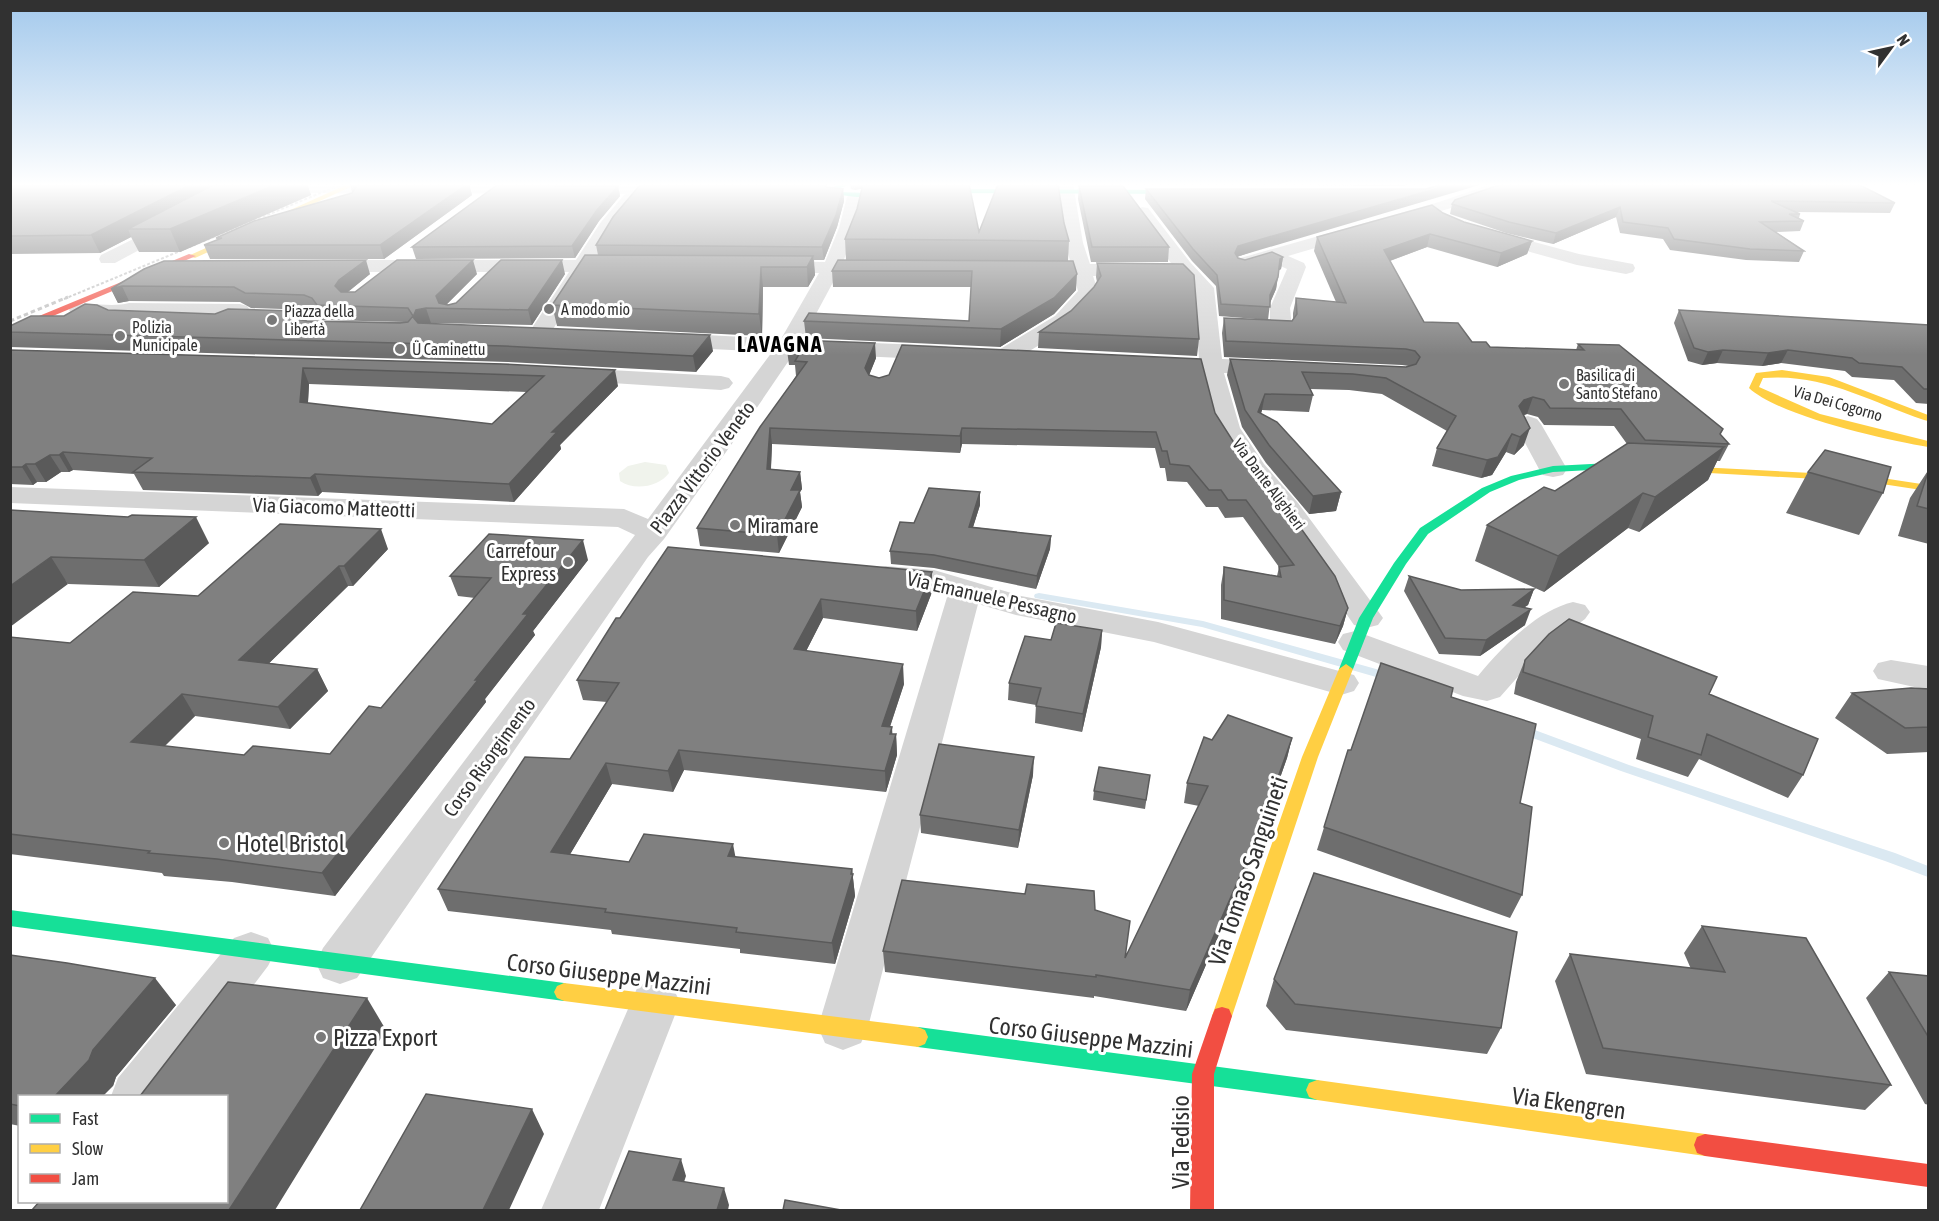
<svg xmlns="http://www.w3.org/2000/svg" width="1939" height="1221" font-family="'Asap Condensed',sans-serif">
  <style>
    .green { fill: #f0f3ec }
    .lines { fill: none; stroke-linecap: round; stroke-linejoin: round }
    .stream { fill: #dbe9f2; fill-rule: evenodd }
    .street { fill: #d5d5d5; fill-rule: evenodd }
    .fast { fill: #16e098; fill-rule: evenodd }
    .slow { fill: #ffcf43; fill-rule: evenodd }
    .jam { fill: #f24e42; fill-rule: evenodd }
    .rail-far1 { stroke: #bdbdbd; stroke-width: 2; stroke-dasharray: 3 2; stroke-linecap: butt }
    .rail { stroke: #bdbdbd; stroke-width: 3; stroke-dasharray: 4.5 3; stroke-linecap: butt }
    .wall { fill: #6e6e6e; fill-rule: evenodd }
    .shaded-wall { fill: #5a5a5a }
    .building { fill: #808080; stroke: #5a5a5a; stroke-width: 1.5; fill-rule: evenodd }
    .poi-dot { fill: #797979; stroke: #fff; stroke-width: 2 }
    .labels { text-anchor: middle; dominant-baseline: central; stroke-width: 6; stroke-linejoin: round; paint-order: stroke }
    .far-poi-label { font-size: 16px; fill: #313131; stroke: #fff; text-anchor: start }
    .far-street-label { font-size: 16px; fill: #313131; stroke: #fff }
    .street-label { font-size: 20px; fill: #313131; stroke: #fff }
    .poi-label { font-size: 20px; fill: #313131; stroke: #fff; text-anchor: start }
    .far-district-label { font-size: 22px; font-weight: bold; letter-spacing: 1.5px; fill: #000; stroke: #fff }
    .near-poi-label { font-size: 24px; fill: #313131; stroke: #fff; text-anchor: start }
    .near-street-label { font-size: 24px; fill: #313131; stroke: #fff }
  </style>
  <rect width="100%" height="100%" fill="#fff"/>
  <path class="green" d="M645 462 666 465 669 473C659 487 634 491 620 481L619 473 628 466Z"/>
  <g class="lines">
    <path class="stream" d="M1039 593 1203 621 1394 674 1396 677 1390 681 1202 627 1035 598 1034 596 1035 594Z
      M1521 725 1629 765 1895 853 1928 866V877L1885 861 1621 771 1517 732 1515 729 1517 726Z"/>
    <path class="street" d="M256 184H375L383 189 375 194 262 192 257 190 254 187Z
      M423 184H647L681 185 689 190 681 195 641 194 614 228 595 260 629 262 631 266 629 270 588 272 547 339 539 340 531 339 528 334 569 272H323L316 270 314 266 316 262 323 260H576L601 222 625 194 427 193 419 188Z
      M1057 184H1073L1083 243 1090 264H1141L1148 266 1150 270 1148 274 1141 276H1093L1098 291C1077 324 1046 341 1013 361L1005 363 997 361 994 356 997 351 1055 316 1078 291 1074 276H1031L1024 274 1022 270 1024 266 1071 264 1065 243Z
      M1498 184 1502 188 1499 191 1451 208 1288 256 1304 263 1306 267 1290 308 1292 329 1289 334C1273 337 1252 335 1236 332L1233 327 1236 322H1270V308L1287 269 1270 261 1244 269 1237 267 1235 263 1237 259 1439 202 1489 185Z
      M855 192 863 197 856 228 843 262 884 264 886 268 884 272 838 273 802 340 945 346 953 348 956 353 953 358 945 360 794 353 741 431 664 539 648 557 357 978 340 984 323 978 316 963 323 948 635 535 618 527 10 503V487L624 509 648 519 772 352 667 347 659 345 656 340 659 335 667 333 781 339 819 273H770L763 271 761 267 763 263 770 261 825 262 839 228 847 197Z
      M1142 207 1148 208 1190 262 1214 288 1222 359 1275 361 1283 363 1286 368 1283 373 1275 375 1224 373 1240 428 1264 464 1298 503 1378 611 1383 618 1378 625 1366 628 1354 625 1278 515 1244 475 1214 428 1201 372 1150 369 1147 364 1150 359 1158 357 1199 359 1194 289 1176 270 1134 212Z
      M174 219 180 220 183 224 180 228 115 263H101L99 259 101 255Z
      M1486 229 1579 254 1633 264 1635 268 1633 272 1626 274 1577 265 1480 238 1477 234 1480 230Z
      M129 303 240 304 247 306 250 310 309 312 316 314 321 322 358 324 361 329 358 334C342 337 321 336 305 333L301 324 252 322 243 317C230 325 221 329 207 325L203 321 209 316 129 315C111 320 90 319 72 314L69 310 72 306C90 301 110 308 129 303Z
      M573 368 721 376 729 378 733 383 729 388 721 390 565 380 561 375 565 370Z
      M1528 416 1537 419 1541 424 1567 469 1563 475 1553 477 1543 475 1539 469 1515 424 1519 419Z
      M886 566 934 570 1021 596 1158 622 1354 675 1359 683 1354 691 1341 695 1154 642 1016 615 978 604 868 1027 861 1043 843 1050 825 1043 818 1027 948 594 931 589 875 582 870 575 875 568Z
      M1573 602 1585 605 1590 612 1585 619 1538 654 1500 697 1487 701 1463 696 1343 650 1338 642 1343 634 1355 631 1478 676C1502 647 1536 611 1573 602Z
      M1891 660 1928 666V690L1878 679 1873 671 1878 663Z
      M251 932 268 938 275 952 268 966 169 1096H111L118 1078 234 938Z
      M655 980 672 986 680 1002 599 1210H541L638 986Z"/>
    <path class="fast" d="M840 184H851L838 189 837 192 869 193 929 189 1190 190 1193 192 1190 194 929 193 857 197 832 194 833 187Z
      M1610 463 1660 465 1666 468 1660 471 1610 469 1553 472 1519 480 1490 492 1428 534 1406 564 1373 618 1353 669 1346 674 1341 672 1339 669 1359 618 1394 563 1420 528 1482 488 1511 476 1553 466Z
      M10 910 564 983 571 986 574 992 571 998 564 1001 10 926Z
      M918 1027 1317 1080 1325 1083 1328 1090 1325 1097 1317 1100 918 1047 911 1044 908 1037 911 1030Z"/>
    <path class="slow" d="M348 184H357L195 258 188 256Z
      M1782 370 1829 377 1928 415V421L1924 420C1869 401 1823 373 1763 378L1759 387 1820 414 1928 441V447C1886 440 1779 416 1749 388L1756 373Z
      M1660 465 1869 476 1928 485V491L1869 482 1656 470V466Z
      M1346 664 1353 669 1318 757 1232 1016 1229 1023 1222 1025 1215 1023 1212 1016 1302 757 1339 669Z
      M564 983 918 1027 925 1030 928 1037 925 1044 918 1047 564 1001 557 998 554 992 557 986Z
      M1317 1080 1705 1134 1713 1137 1716 1145 1713 1153 1705 1156 1317 1100 1309 1097 1306 1090 1309 1083Z"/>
    <path class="jam" d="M189 254 196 256 10 334V328Z
      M1222 1007 1229 1009 1232 1016 1214 1074V1210H1190L1192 1074 1212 1016 1215 1009Z
      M1705 1134 1928 1164V1187L1705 1156 1697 1153 1694 1145 1697 1137Z"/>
    <path class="rail-far1" d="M64 299 342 184"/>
    <path class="rail" d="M10 321 68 297"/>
  </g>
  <path class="wall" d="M10 184H307L311 195 180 252H139L131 237 100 253 10 254Z
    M350 184H469L472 195 384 259H210L204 245 217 240 216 238 352 193Z
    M850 184H969L979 232 1064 223 1069 241 1068 261 1076 290 1054 314 1000 347 806 338 804 321H969L971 287H833L832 271 846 260 845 239 857 209 862 188 855 190 851 189Z
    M1128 184H1419L1399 186Z
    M1502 184 1895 203 1890 213 1796 212 1800 214 1799 218 1804 221 1800 231 1776 232 1804 251 1799 262 1746 260 1670 250 1663 239 1620 233 1616 217 1553 244 1506 233 1450 214 1452 204Z
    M618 186 620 196 599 221 575 258 416 259 412 247Z
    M1079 186 1169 247 1168 262H1091L1078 199Z
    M827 187 843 189 844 201 837 227 824 260H814L815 275 808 287H763L762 336 557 326 552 305 598 255 596 245Z
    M1146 189H1426L1237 257 1238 258 1245 260 1283 257 1281 269 1279 270 1276 289 1270 303 1268 320 1219 316 1216 286 1192 261 1145 199Z
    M1443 213 1464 222 1532 241 1527 254 1497 267 1427 247 1390 261 1424 322 1472 342 1490 347 1576 350 1578 344 1723 429 1720 434 1729 444 1720 461H1717L1708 480 1639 532 1628 528 1544 592 1475 561 1487 525 1555 491 1627 444 1614 426 1544 425 1538 417 1527 414 1524 415V445L1514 455 1506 452 1492 475 1481 478 1432 466 1437 448 1447 431 1382 394 1349 390 1310 389 1313 395 1309 412 1262 410 1261 414 1341 492 1336 511 1309 514 1266 463 1242 427 1227 375 1230 359 1406 367 1409 366 1402 365 1224 357 1222 333 1224 318 1292 321 1293 319V313L1296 298 1336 302 1314 251 1317 237Z
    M1097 263 1199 339 1197 356 1038 348 1039 332 1071 311 1094 287 1097 282 1096 277Z
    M144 269 370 274 348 292H355L477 274 446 305H448L565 274 532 325 431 323 425 324 713 351 696 372 508 362 10 347V332L64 316 108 310 297 319 307 321 404 322 322 320 318 313 310 310 251 308 240 302 129 301 118 303 111 289Z
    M1679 310 1929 325V404L1916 403 1894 380 1852 377 1845 371 1781 363 1762 366 1717 363 1702 365 1688 361 1674 323Z
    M794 340 876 358 869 375 879 378 1215 413 1245 460 1348 608 1343 626 1335 644 1221 619V585L1224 567 1277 576 1279 567 1243 517 1225 518 1218 507H1206L1187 482 1167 481 1165 468H1160L1155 448 962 444 960 453 772 444 771 469 800 472 802 489 800 492 802 507 779 553 700 546 697 528 796 376 795 365H789L787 350Z
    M10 350 503 364 618 386 560 445 561 449 514 502 322 492 318 496 143 490 134 474 73 470 69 472H61L46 482H37L33 485 10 484ZM309 384 527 392 492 424 308 403Z
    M1929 469V544L1898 536 1910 498Z
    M1808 472 1883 493 1859 535 1786 513Z
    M980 492V505L973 527 1051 536 1050 549 1036 589 934 568 891 564 890 551 914 523Z
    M10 510 209 543 159 587 68 584Z
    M668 547 932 592 917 631 823 618 806 651 904 684 890 727H892V734H896L897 755 886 792 684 770 673 792 612 784 570 854 629 862 736 857 852 869 855 896 835 964 740 953V949L612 934 611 930 448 911 438 889 570 759 607 702 583 700 577 680 620 618Z
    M388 549 353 586H348L269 663 317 669 328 691 290 729 195 716 165 746 244 755 330 754 381 708 475 598 458 596 450 576 588 560 533 631 535 635 485 699 486 702 335 896 232 882 164 876 162 873 10 854V637L70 643 198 596Z
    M1409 576 1461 590 1534 589 1528 605 1524 607 1525 625 1480 656 1439 654 1404 591Z
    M1102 630 1101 647 1082 732 1035 723 1036 705 1008 700 1009 683Z
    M1525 660 1709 694 1803 775 1788 798 1699 759 1688 777 1636 759 1641 739 1514 694 1516 682Z
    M1929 689V752L1887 754 1835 718 1852 693Z
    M1451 697 1520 803 1522 895 1510 918 1317 850 1348 750H1351Z
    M1292 738 1287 758 1250 863 1186 1011 1094 996V998L885 972 883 951 1095 910 1125 958 1199 806 1184 803 1187 783 1212 740Z
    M1033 775 1018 848 921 833 920 815Z
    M1150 775 1145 809 1093 800 1094 791Z
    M1702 926 1891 1085 1865 1110 1586 1074 1555 981 1570 954 1691 969 1684 953Z
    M10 955 176 1005 116 1077 113 1086 20 1096V1126L10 1124Z
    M1889 972 1929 976V1105L1925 1104 1866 998Z
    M1274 979 1501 1028 1487 1054 1286 1030 1266 1006Z"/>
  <path class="shaded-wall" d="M192 184H230L128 229 131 237 100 253 91 235Z
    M277 184H307L311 195 180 252 170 229Z
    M467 184H469L472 195 384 259 380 245Z
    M855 184H876V186L855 190Z
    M1399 184H1419L1399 186Z
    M1452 184H1483L1236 257 1235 253 1238 246Z
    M618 186 620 196 599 221 575 258 572 246 597 210Z
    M843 189 844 201 837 227 824 260 822 247Z
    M1620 207 1616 217 1553 244 1556 233Z
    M1430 234 1427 247 1381 264 1384 250Z
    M1532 241 1527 254 1497 267 1501 253Z
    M813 256 815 275 808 287 807 267Z
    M1283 257 1281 269 1278 271 1280 259Z
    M366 260 370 274 345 294 341 300 335 286 339 280Z
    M473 260 477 274 443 308H440L436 296Z
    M562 260 565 274 532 325 528 310Z
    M761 267 763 287 762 336 759 314Z
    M1077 274 1076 290 1054 314 1000 347 1001 329Z
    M1278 277 1276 289 1268 307 1270 295Z
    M122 286 129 301 118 303 111 289Z
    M426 308 431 323 421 325 418 332 413 317 416 310Z
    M710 335 713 351 696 372 693 356Z
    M875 343 876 358 866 383 865 368Z
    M1723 350 1717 363 1702 365 1708 352Z
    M1788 350 1781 363 1762 366 1768 353Z
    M303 368 309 384 307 418 300 402Z
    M615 370 618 386 560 445 561 449 514 502 509 484 552 432Z
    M1265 394 1262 410 1256 426 1258 412Z
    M1533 397 1527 414 1518 417 1519 406 1524 400Z
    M770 428 772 444 770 486 767 469Z
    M962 428V444L960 453V436Z
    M1530 428 1524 445 1514 455 1520 437Z
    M1512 434 1506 452 1492 475 1481 478 1487 460Z
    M1724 447 1708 480 1639 532 1655 497Z
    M63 452 73 470 69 472 59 455Z
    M50 455 61 472 46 482 35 464Z
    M26 464 37 482 33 485 22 467Z
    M800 472 802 489 800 492 802 507 779 553 777 535 791 490Z
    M315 474 322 492 318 496 310 478Z
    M980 492V505L969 540V527Z
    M1341 492 1336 511 1309 514 1313 496Z
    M1643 493 1628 528 1544 592 1558 556Z
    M196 517 209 543 159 587 144 560Z
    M381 529 388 549 353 586 344 566Z
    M1051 536 1050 549 1036 589 1037 576Z
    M583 540 588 560 533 631 535 635 485 699 486 702 335 896 322 873 475 680 523 614Z
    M51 557 68 584 10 627V586Z
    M339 566 348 586 251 681 239 660Z
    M932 572V592L917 631 916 611Z
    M1534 589 1528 605 1507 620 1513 605Z
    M821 599 823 618 797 669 794 649Z
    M1348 608 1343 626 1335 644 1340 626Z
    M1531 609 1525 625 1480 656 1486 640Z
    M1102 630 1101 647 1082 732 1083 714Z
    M903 664 904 684 883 747 882 726Z
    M317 669 328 691 290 729 278 707Z
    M182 694 195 716 146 764 131 742Z
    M892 727 893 744 896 734 897 755 886 792 885 771 890 734Z
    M1292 738 1287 758 1250 863 1186 1011 1190 990Z
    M679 750 684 770 673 792 668 771Z
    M1034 757 1033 775 1018 848 1019 830Z
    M606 763 612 784 559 873 551 852Z
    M733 844 737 865 728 856Z
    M852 869 855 896 835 964 832 943Z
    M155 978 176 1005 116 1077 113 1086 103 1096H55L93 1050Z
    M367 998 386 1030 275 1210H229Z
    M532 1109 544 1134 509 1210H483Z
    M681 1159 686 1176 679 1197 673 1180Z
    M724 1188 729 1205 728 1210H717Z"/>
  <path class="building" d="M10 184H192L91 235 10 236Z
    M215 184H277L170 229H128Z
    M352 184H467L380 245H204L222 238H216L254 221 352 193 356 187Z
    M825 184 827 187 843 189 836 215 822 247 596 245 613 217 640 185Z
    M863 184H969L979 232 998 184H1058L1064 223 1069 241 845 239 857 209Z
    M1442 184H1452L1238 246 1235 253 1238 258 1245 260 1272 252 1283 257 1280 259 1278 277 1270 295V307L1221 304 1217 275 1193 249 1146 189H1426Z
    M1502 184H1858L1895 203 1771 201 1800 214H1789L1804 221 1760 222 1804 251 1750 249 1674 239 1668 228 1623 222 1620 207 1556 233 1509 222 1452 204 1455 200Z
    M497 185 618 186 597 210 572 246 412 247Z
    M1079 186H1123L1169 247H1092Z
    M1432 205 1443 213 1464 222 1532 241 1501 253 1430 234 1384 250 1424 322 1458 323 1472 342H1486L1490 347 1584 350 1578 344 1619 345 1723 429 1720 434 1729 444 1645 440 1621 409 1550 408 1544 400 1533 397 1524 400 1519 406 1530 428 1520 437 1512 434 1498 457 1487 460 1437 448 1456 416 1386 378 1353 374 1302 372 1313 395 1265 394 1258 412 1277 422 1341 492 1313 496 1269 445 1245 410 1230 359 1406 367 1416 364 1420 357 1415 351 1406 349 1226 341 1224 318 1292 321 1297 314 1296 298 1346 303 1317 237Z
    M585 255 813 256 807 267H761L759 314 552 305Z
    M366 260 339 280 335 286 341 292H355L397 260H473L436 296 439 303 448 305 456 303 501 260H562L528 310 426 308 416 310 413 317 418 323 710 335 693 356 504 346 10 332V326L31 316H64L85 304 97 305 108 310 215 314 228 309 294 311 297 319 307 321 400 323 408 322 413 316 408 308 317 305 312 298 304 295 245 293 234 287 122 286 111 289 144 269 164 261Z
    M838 260 1073 261 1077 274 1054 298 1001 329 804 321 809 313 969 321 972 271H832Z
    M1097 263 1183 264 1194 275 1199 339 1039 332 1071 311 1094 287 1101 276Z
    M1679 310 1929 325V389H1924L1902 367 1859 363 1852 358 1788 350 1768 353 1723 350 1708 352 1694 348Z
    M794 340 875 343 865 368 869 375 879 378 889 375 902 345 1201 359 1215 413 1245 460 1280 499 1335 576 1348 608 1340 626 1224 600V567L1281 577 1279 567 1294 565 1246 500H1228L1221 490H1209L1189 466 1170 464 1167 451H1162L1156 432 962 428 960 436 770 428 767 469 800 472 791 490H800L777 535 697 528 760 427 807 362 795 361 801 351 787 350Z
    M10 350 503 364 615 370 552 432H557L509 484 315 474 310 478 133 472 152 458 63 452 59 455H50L35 464H26L22 467H10ZM303 368 544 376 492 424 300 402Z
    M1628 443 1724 447 1655 497 1643 493 1558 556 1487 525 1544 487 1555 491Z
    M1825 450 1891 467 1883 493 1808 472Z
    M1929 469V509L1917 506Z
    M929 488 980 492 969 527 1051 536 1037 576 934 555 890 551 900 522 914 523Z
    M10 510 128 517 132 515 196 517 144 560 51 557 10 586Z
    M280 524 381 529 344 566H339L239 660 317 669 278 707 182 694 131 742 244 755 253 746 330 754 369 706 381 708 491 578 450 576 489 534 583 540 523 614H528L475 680H478L322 873 217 859 148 853 150 851 10 834V637L70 643 133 592 198 596Z
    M668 547 932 572 916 611 821 599 794 649 903 664 882 726 892 727 890 734H896L885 771 679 750 668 771 606 763 551 852 629 862 644 834 733 844 728 856 852 869 851 874H853L832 943 736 932 737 928 605 912 606 909 438 889 525 757 570 759 619 683 577 680 616 618H620Z
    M1409 576 1461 590 1534 589 1513 605 1531 609 1486 640 1445 638Z
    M1569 619 1717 677 1709 694 1818 739 1803 775 1707 734 1701 755 1648 737 1653 716 1523 672 1525 660 1549 634Z
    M1056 623 1102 630 1083 714 1036 706 1041 688 1009 683 1025 636 1051 640Z
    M1381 663 1453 688 1451 697 1536 724 1520 803 1532 807 1522 895 1324 827 1348 750H1351Z
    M1911 688 1929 689V727L1905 728 1852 693Z
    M1228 715 1292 738 1255 842 1190 990 1096 975V977L883 951 902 880 1025 894 1027 884 1094 891 1095 910 1130 921 1125 958 1208 786 1187 783 1204 737 1212 740Z
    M939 744 1034 757 1019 830 920 815Z
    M1099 767 1150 775 1146 800 1094 791Z
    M1314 873 1517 932 1501 1028 1295 1004 1274 979Z
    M1702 926 1806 938 1891 1085 1603 1048 1570 954 1725 972Z
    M10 955 67 963 155 978 93 1050 89 1060 55 1096H20V1106L10 1104Z
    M1889 972 1929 976V1038Z
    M228 982 367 998 229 1210H32L39 1202H226V1096H140Z
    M426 1094 532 1109 483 1210H360Z
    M629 1151 681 1159 673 1180 724 1188 717 1210H605Z
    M785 1200 841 1210H783Z"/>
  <linearGradient id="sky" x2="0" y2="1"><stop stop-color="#a3c9ec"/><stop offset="0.52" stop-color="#fff"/><stop offset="1" stop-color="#fff" stop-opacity="0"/></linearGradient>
  <rect width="1939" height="355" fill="url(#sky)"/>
  <g class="poi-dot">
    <circle cx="549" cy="309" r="6"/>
    <circle cx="272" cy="320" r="6"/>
    <circle cx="120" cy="336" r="6"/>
    <circle cx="400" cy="349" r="6"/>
    <circle cx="1564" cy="384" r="6"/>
    <circle cx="735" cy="525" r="6"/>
    <circle cx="568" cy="562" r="6"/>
    <circle cx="224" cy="843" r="6"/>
    <circle cx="321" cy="1037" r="6"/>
  </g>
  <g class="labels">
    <g class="far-poi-label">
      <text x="561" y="309">A modo mio</text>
      <text x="284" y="311">Piazza della<tspan x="284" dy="18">Libertà</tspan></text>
      <text x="132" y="327">Polizia<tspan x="132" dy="18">Municipale</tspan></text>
      <text x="412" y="349">Ü Caminettu</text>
      <text x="1576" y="375">Basilica di<tspan x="1576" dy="18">Santo Stefano</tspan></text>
    </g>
    <g class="far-street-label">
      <text transform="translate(1838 403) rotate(16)">Via Dei Cogorno</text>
      <text transform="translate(1269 484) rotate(53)">Via Dante Alighieri</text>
    </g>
    <g class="street-label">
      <text transform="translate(702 467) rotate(-53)">Piazza Vittorio Veneto</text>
      <text transform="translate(334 507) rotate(2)">Via Giacomo Matteotti</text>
      <text transform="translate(992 597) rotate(13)">Via Emanuele Pessagno</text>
      <text transform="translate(489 757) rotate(-54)">Corso Risorgimento</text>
    </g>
    <g class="poi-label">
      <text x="747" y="525">Miramare</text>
      <text x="556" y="550" text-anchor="end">Carrefour<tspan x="556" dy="23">Express</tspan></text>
    </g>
    <g class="far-district-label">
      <text x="780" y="344">LAVAGNA</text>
    </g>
    <g class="near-poi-label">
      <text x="236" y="843">Hotel Bristol</text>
      <text x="333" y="1037">Pizza Export</text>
    </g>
    <g class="near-street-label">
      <text transform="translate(1248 871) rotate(-71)">Via Tomaso Sanguineti</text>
      <text transform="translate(609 974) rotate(7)">Corso Giuseppe Mazzini</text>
      <text transform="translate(1091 1037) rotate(7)">Corso Giuseppe Mazzini</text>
      <text transform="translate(1569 1103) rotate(8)">Via Ekengren</text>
      <text transform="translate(1180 1142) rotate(-90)">Via Tedisio</text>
    </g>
  </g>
  <rect width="1939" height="1221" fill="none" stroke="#313131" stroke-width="24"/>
  <rect x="18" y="1095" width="210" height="108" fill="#ffffff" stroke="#adadad" stroke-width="1.5"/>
  <rect x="30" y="1114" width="30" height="9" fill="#16e098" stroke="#adadad" stroke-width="1.5"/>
  <text x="72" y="1125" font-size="18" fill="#313131">Fast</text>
  <rect x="30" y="1144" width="30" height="9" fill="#ffcf43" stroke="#adadad" stroke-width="1.5"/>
  <text x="72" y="1155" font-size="18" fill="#313131">Slow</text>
  <rect x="30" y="1174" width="30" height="9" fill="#f24e42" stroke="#adadad" stroke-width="1.5"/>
  <text x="72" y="1185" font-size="18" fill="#313131">Jam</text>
  <g transform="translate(1891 48) rotate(57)" stroke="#ffffff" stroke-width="4.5" paint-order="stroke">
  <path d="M0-4.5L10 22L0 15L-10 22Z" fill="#313131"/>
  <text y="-9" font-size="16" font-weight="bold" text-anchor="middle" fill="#313131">N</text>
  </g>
</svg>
